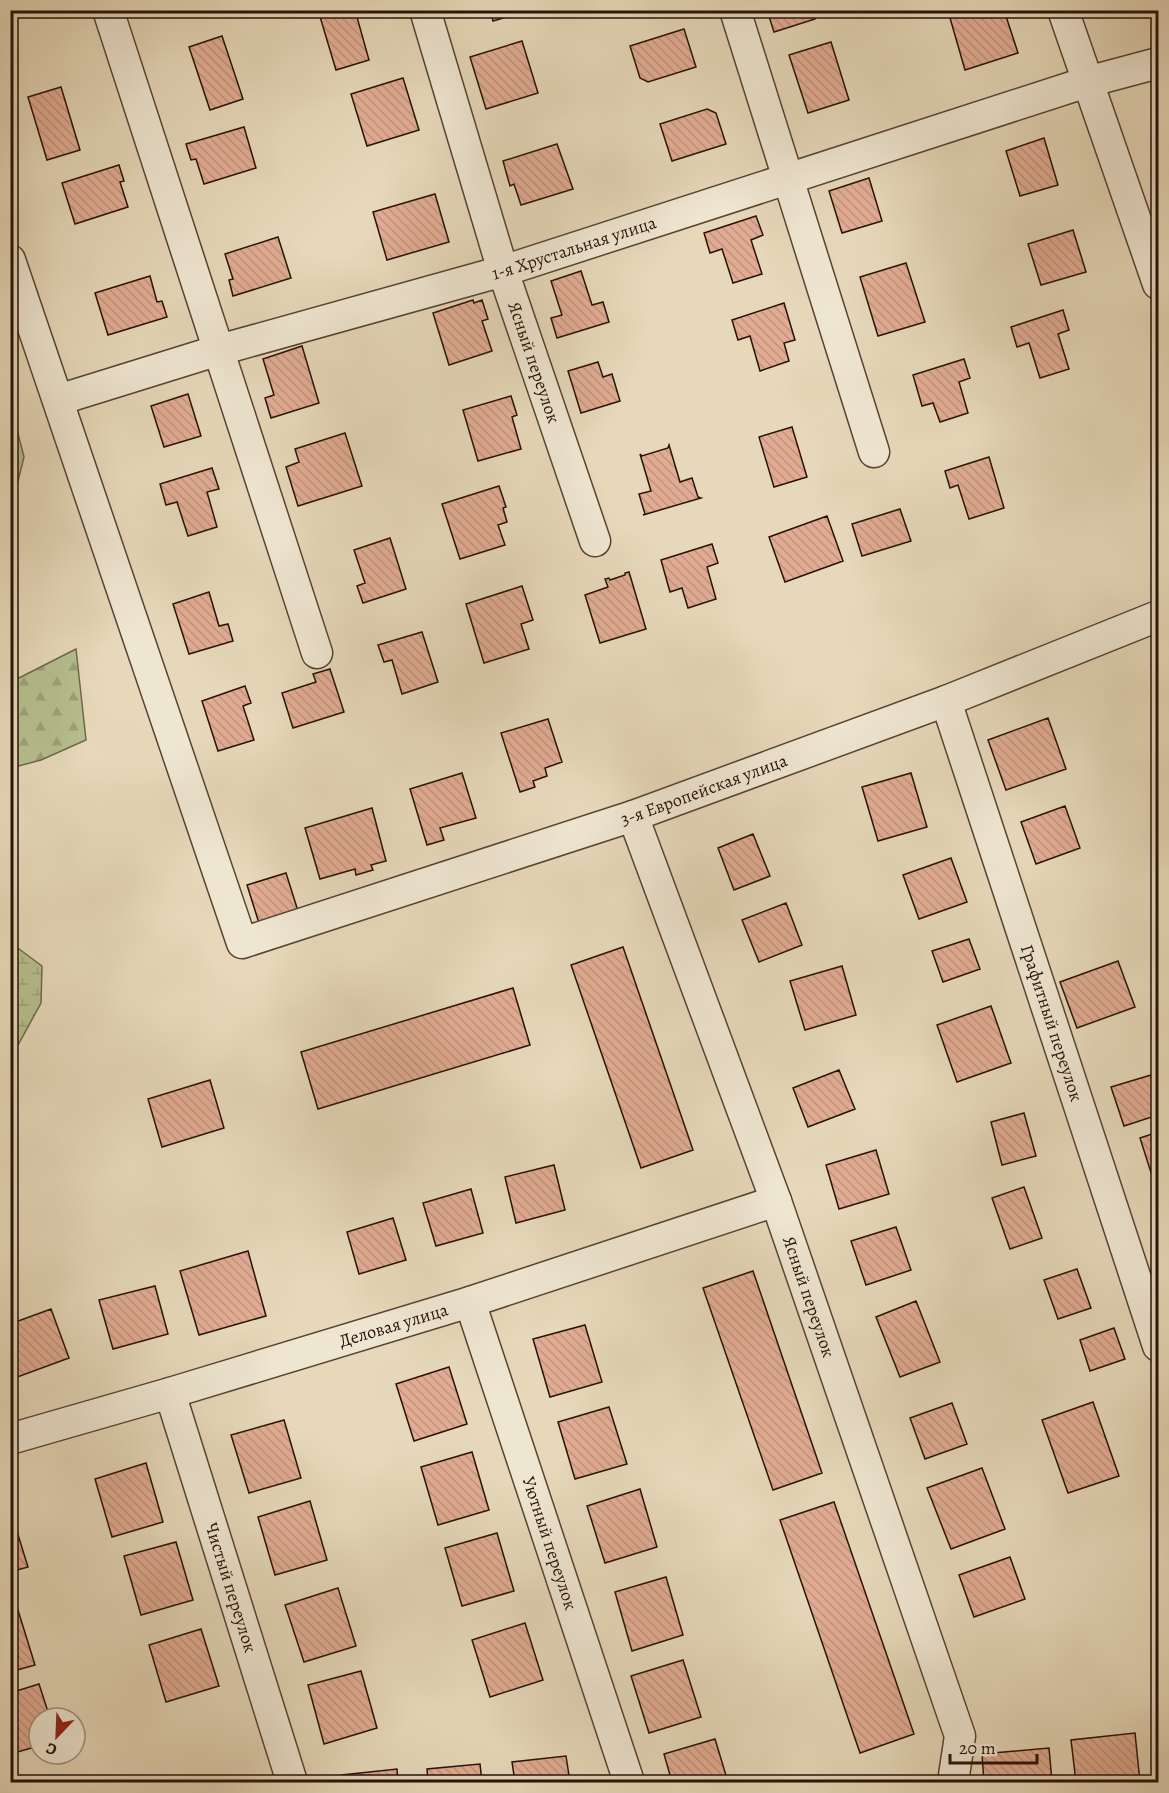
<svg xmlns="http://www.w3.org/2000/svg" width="1169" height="1793" font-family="Alegreya,serif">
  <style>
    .forest { fill: url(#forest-firs); stroke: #6e684b; stroke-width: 1.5 }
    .wetland { fill: url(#wetland-marsh); stroke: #6e684b; stroke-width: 1.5 }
    .building { fill: url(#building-back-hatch); stroke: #271108; stroke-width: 1.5 }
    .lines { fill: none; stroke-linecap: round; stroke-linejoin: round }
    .minor-casing { stroke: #574334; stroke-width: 33 }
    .minor { stroke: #efe6d2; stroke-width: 30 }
    .labels { text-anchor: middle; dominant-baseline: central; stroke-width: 6; stroke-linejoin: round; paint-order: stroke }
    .street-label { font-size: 18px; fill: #271108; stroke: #efe6d2 }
  </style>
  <defs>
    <pattern id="forest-firs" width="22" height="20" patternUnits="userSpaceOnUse" patternTransform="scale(1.5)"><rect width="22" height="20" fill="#b6be8e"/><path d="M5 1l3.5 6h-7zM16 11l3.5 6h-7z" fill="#9ca279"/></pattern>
    <pattern id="wetland-marsh" width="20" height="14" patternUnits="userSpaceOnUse" patternTransform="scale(1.5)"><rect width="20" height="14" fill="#b6be8e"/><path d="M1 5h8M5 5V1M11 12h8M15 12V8" fill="none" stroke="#9ca279"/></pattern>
    <pattern id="building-back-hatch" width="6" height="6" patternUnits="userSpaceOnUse" patternTransform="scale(1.5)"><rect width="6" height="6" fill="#e1ac93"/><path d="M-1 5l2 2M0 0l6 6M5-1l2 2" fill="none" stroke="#c1937d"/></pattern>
  </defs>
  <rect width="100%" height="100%" fill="#e6d8b9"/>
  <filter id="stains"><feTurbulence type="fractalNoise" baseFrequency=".00333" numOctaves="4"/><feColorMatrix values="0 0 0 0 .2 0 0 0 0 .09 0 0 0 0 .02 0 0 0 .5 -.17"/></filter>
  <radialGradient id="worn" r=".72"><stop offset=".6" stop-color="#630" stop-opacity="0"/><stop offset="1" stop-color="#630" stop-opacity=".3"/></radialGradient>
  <path class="forest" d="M10 402 24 457 11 509H10Z
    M76 649 86 740 41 760 11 768V682Z"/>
  <path class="wetland" d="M11 943 42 966 41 1003 11 1058Z"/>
  <path class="building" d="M318 10H355L369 60 336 70Z
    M490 10H527V11L493 21Z
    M767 10H813L815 19 774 32Z
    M973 10H1004L1018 53 965 70 950 18Z
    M684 29 696 67 648 82 640 78 630 46Z
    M222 36 243 99 210 110 189 47Z
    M522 41 538 93 486 109 470 57Z
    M831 42 849 100 808 113 789 55Z
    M403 78 419 130 367 146 351 94Z
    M61 87 80 150 47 160 28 97Z
    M707 109 716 113 726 144 672 161 660 124Z
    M244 127 256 168 204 184 196 159 191 160 186 144Z
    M1044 138 1058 185 1020 196 1006 151Z
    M557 144 573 189 521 205 514 184 510 186 503 161Z
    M119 165 124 181 120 182 128 207 75 224 62 183Z
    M869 178 882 221 842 233 829 191Z
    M435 194 449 242 387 260 373 212Z
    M756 216 763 235 751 240 762 274 733 283 722 249 710 253 704 233Z
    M1073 230 1086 272 1041 285 1028 244Z
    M278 237 291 278 233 296 229 280 233 279 225 254Z
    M906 263 925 322 878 336 860 277Z
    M581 271 592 305 603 302 609 322 557 338 551 318 562 315 551 281Z
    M150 276 157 302 162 301 167 317 108 335 95 293Z
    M473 300 474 303 482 300 488 319 482 321 492 351 449 365 433 313Z
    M784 303 795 340 784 343 789 361 760 371 750 336 738 340 732 320Z
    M1063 310 1069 330 1058 334 1069 369 1040 378 1029 343 1017 347 1011 327Z
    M302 346 319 403 271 418 265 398 274 395 263 359Z
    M964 359 970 378 959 382 968 413 940 422 933 403 922 406 913 375Z
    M598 362 603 377 612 374 620 401 581 413 568 371Z
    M188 394 201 436 164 447 151 406Z
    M511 396 517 415 512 417 521 449 478 461 463 410Z
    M792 427 807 477 774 487 759 437Z
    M345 433 362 486 298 506 286 467 299 462 295 449Z
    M669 445 680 482 692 478 698 497 701 498 643 515 645 514 639 494 651 491 640 454 642 456 668 448Z
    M989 457 1004 508 969 519 958 485 950 488 945 471Z
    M212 468 219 489 207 492 217 527 188 536 177 502 166 505 160 484Z
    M499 486 506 507 503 508 507 522 498 525 505 545 460 559 442 504Z
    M900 509 911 541 862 556 852 524Z
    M827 516 843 561 785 582 769 537Z
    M390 538 406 589 363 603 357 586 365 583 354 550Z
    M712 544 718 563 707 567 716 599 688 608 682 588 670 592 661 560Z
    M629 572 646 629 600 643 585 595 608 587 605 579 609 578 610 580 625 575V573Z
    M522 586 533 620 521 624 529 649 484 663 466 604Z
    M209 592 219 626 228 624 233 641 189 654 173 604Z
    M422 632 438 682 402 694 392 660 384 662 378 645Z
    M1158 662V682L1151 666Z
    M330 669 344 712 293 728 282 693 316 682 313 674Z
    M245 686 251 703 243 706 254 740 218 751 202 701Z
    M1048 718 1066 769 1006 790 988 740Z
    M548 719 562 762 545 768 547 776 533 781 535 787 520 792 501 733Z
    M462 773 476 818 440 828 444 840 427 845 410 789Z
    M911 773 927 827 878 841 862 787Z
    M1065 806 1080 848 1036 864 1021 822Z
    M372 808 386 861 371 865 373 870 356 875 355 869 320 879 305 828Z
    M753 834 770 876 734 890 718 848Z
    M951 858 967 902 919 919 903 875Z
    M286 873 298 911 259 923 247 885Z
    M786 903 802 945 759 962 742 920Z
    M969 939 980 969 943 982 932 951Z
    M623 947 693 1150 641 1168 571 965Z
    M1118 961 1135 1007 1077 1028 1060 982Z
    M842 966 856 1015 805 1030 790 981Z
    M513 988 530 1045 318 1109 301 1052Z
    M991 1006 1011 1063 957 1082 937 1025Z
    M839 1070 855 1109 808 1127 793 1088Z
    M1151 1075 1158 1098V1115L1124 1126 1111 1087Z
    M210 1080 224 1128 162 1147 148 1099Z
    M1024 1113 1036 1156 1002 1165 991 1122Z
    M1158 1132V1184L1155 1185 1140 1138Z
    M876 1150 889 1194 839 1209 826 1165Z
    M554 1165 565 1210 516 1223 505 1177Z
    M1024 1187 1042 1238 1010 1249 992 1198Z
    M471 1189 483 1233 436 1246 423 1203Z
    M393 1218 406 1260 359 1274 347 1232Z
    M896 1227 911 1270 866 1285 851 1241Z
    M248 1251 266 1316 199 1335 180 1271Z
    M1077 1269 1091 1308 1058 1319 1044 1280Z
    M753 1271 822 1473 773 1490 703 1288Z
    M155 1286 168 1334 113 1349 99 1300Z
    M916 1301 940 1362 900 1377 876 1317Z
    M51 1309 69 1358 12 1379 10 1324Z
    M585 1325 602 1382 550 1397 533 1339Z
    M1114 1328 1125 1359 1090 1371 1080 1340Z
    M449 1367 467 1424 414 1441 396 1384Z
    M1093 1402 1119 1476 1068 1493 1042 1420Z
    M952 1403 967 1444 925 1459 910 1418Z
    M609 1407 627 1464 575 1479 558 1422Z
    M284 1420 301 1478 249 1493 231 1435Z
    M472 1452 489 1510 438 1525 421 1467Z
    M146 1463 163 1522 112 1537 95 1479Z
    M982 1468 1005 1529 951 1549 927 1488Z
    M640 1489 657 1547 605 1563 587 1506Z
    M310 1501 327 1560 275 1575 258 1517Z
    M834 1502 914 1734 860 1753 780 1520Z
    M10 1509 28 1567 10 1572Z
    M497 1533 514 1591 462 1606 445 1548Z
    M176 1542 193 1600 141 1615 124 1556Z
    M1010 1557 1025 1599 974 1617 959 1575Z
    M666 1577 683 1635 632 1651 615 1592Z
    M338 1588 356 1646 304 1662 285 1605Z
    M17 1607 35 1665 10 1672V1609Z
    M525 1623 543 1680 490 1697 472 1640Z
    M201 1629 219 1686 166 1702 149 1645Z
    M683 1660 701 1717 649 1733 631 1676Z
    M361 1671 377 1728 324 1744 308 1685Z
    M39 1684 50 1718H39V1746L10 1754V1693Z
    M1135 1733 1140 1782H1076L1071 1740Z
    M1155 1738H1158V1782Z
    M715 1739 728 1782H672L664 1754Z
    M1049 1748 1052 1782H984L982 1754Z
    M566 1756 570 1782H515L512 1762Z
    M480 1764 482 1782H428L427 1769Z
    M397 1769 398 1782H343L342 1775Z"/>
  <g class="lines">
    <g class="minor-casing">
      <g id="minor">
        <path d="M108 10 317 653"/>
        <path id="s1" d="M425 10 503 271 595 541"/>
        <path d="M735 10 874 452"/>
        <path d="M1063 10 1158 284"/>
        <path id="s2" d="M10 260 242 943 633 816 946 701 1158 616"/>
        <path id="s3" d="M58 400 219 350 503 271 1087 82 1158 63"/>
        <path id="s4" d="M946 701 1158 1346"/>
        <path id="s5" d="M633 816 776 1201 960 1736 953 1782"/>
        <path id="s6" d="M470 1302 629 1782"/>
        <path id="s7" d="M170 1393 292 1782"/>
        <path id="s8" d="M10 1439 170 1393 470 1302 776 1201"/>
      </g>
    </g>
    <use href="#minor" class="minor"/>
  </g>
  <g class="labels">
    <g class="street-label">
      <text stroke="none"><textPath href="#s3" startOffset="538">1-я Хрустальная улица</textPath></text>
      <text stroke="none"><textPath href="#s1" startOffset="369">Ясный переулок</textPath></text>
      <text stroke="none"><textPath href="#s2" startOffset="1208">3-я Европейская улица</textPath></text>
      <text stroke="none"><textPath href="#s4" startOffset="339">Графитный переулок</textPath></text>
      <text stroke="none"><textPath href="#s5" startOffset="512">Ясный переулок</textPath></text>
      <text stroke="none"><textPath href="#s8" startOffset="400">Деловая улица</textPath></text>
      <text stroke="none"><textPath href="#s6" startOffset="254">Уютный переулок</textPath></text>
      <text stroke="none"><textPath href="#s7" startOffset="204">Чистый переулок</textPath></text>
    </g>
  </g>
  <rect width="1169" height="1793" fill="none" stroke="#e6d8b9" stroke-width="36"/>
  <rect x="12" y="12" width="1145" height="1769" fill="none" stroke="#271108" stroke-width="3"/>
  <rect x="18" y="18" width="1133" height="1757" fill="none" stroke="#271108" stroke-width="1.5"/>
  <g transform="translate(57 1736) rotate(203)"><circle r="28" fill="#efe6d2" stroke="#9f9181" stroke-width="1.5"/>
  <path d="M0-4.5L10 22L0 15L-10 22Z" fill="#8f2418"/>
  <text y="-9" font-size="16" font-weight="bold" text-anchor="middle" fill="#271108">С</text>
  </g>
  <path d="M950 1754v9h87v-9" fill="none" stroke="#271108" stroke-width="3"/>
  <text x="959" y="1754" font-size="18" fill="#271108" stroke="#efe6d2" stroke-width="4.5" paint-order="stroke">20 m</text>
  <rect width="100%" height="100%" filter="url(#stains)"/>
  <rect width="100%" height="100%" fill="url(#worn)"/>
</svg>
